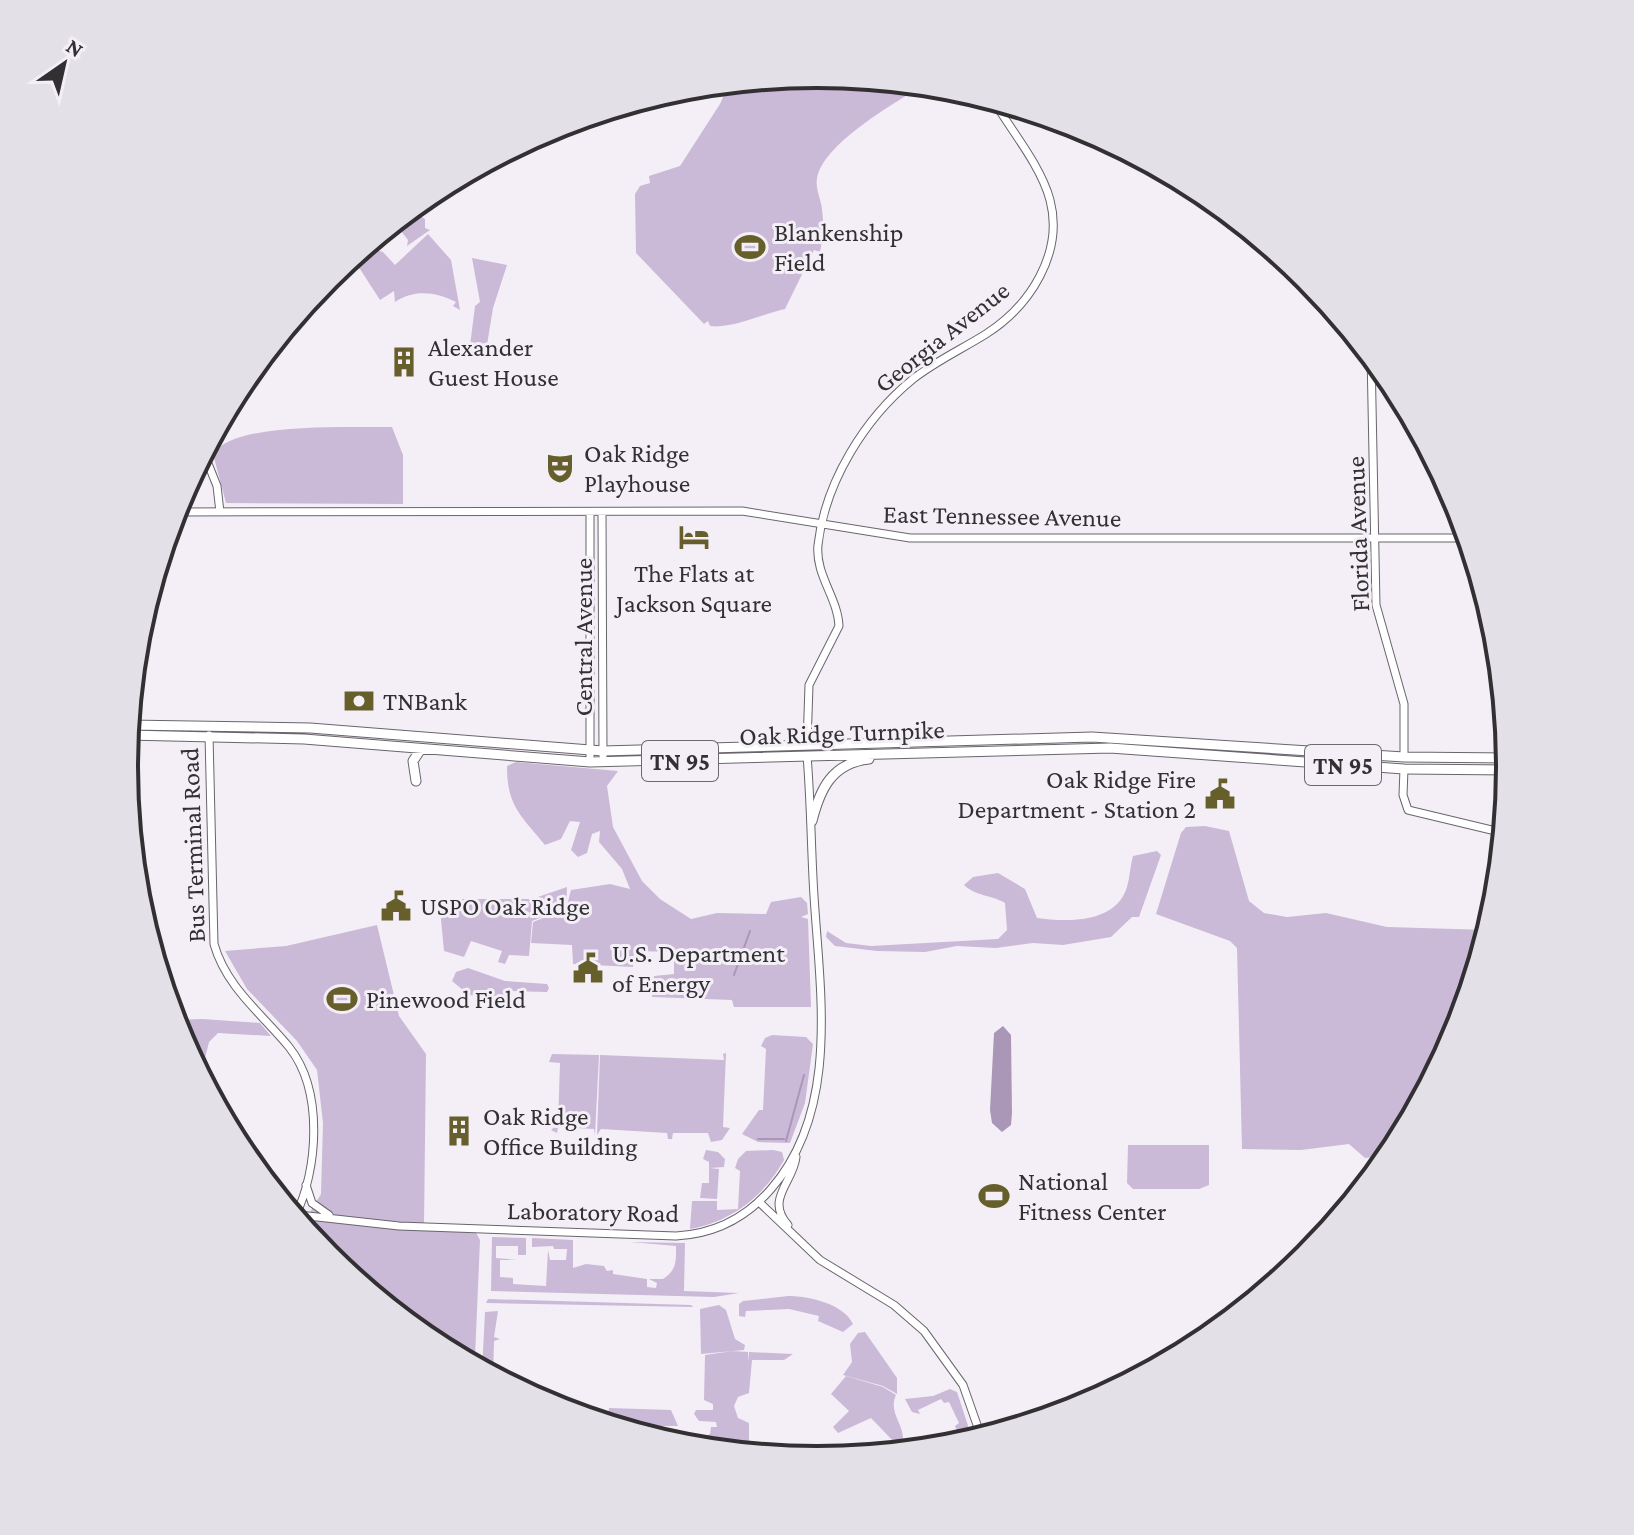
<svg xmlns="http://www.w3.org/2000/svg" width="1634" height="1535" font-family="'Crimson Pro',serif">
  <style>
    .green { fill: #cbb9d8 }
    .water { fill: #aa97b8 }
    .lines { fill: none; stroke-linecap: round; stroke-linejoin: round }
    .stream { stroke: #aa97b8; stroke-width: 2 }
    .tertiary-casing { stroke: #69656c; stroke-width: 9 }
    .trunk-casing { stroke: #69656c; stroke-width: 11 }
    .tertiary { stroke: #fff; stroke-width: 7 }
    .trunk { stroke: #fff; stroke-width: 9 }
    .labels { text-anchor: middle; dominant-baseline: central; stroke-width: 6; stroke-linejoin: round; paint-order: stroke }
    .shield { fill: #f4eff7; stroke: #6c696e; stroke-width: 2 }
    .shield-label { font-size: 24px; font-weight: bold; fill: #323033 }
    .poi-label { font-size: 26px; fill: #323033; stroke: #f4eff7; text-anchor: start }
    .street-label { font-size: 26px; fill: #323033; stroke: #f4eff7 }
    .rim { fill: none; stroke: #323033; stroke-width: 4 }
  </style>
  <rect width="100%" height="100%" fill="#f4eff7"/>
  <path class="green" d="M817 74 918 84 917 89C890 106 822 145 817 179 815 188 821 199 822 209 824 223 823 239 820 252L814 250 785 309C762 314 731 329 710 326L708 321 704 324 636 253 635 194 640 186 650 183 649 176 680 166 720 104 729 83Z
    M410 209 425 219V228L430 230 407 246 408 240 394 222Z
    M428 234 451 260 460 310 453 306 456 302C435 292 415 289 395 302L394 291 380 300 360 269 343 263 365 246 383 252 395 265Z
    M472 258 507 265 493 308 486 351 479 357 470 346 475 306 480 302Z
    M392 427 403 455V504L226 503 213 454C233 421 355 428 392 427Z
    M516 762 618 771 607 786 613 827 642 881 660 899 691 919 717 913 766 914 771 902 801 897 807 903 808 914 801 917 808 919 811 1007H734L732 1000 652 997 654 976 674 974V952L634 951 633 967 573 964 572 945 531 943 533 922 566 909 571 890 610 884 630 889 622 869 599 842 600 831 592 834 587 853 578 857 571 850 580 822 570 821 561 839 545 845C521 815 507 807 507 766Z
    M1205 826 1229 831 1249 901 1264 913 1287 917 1326 913 1387 927 1489 930 1458 1033 1399 1142 1381 1156 1365 1158 1349 1144 1301 1150 1242 1149 1237 948 1230 941 1156 914 1181 833 1186 827Z
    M1157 851 1161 855 1139 917H1132L1111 937 1063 945 1033 943 996 948 957 946 925 952 877 951 835 946 826 937 827 931 846 943 871 946 998 939 1007 930 1005 903C992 895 975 896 964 885L973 877 998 873 1025 889 1037 918C1066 922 1116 924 1127 887 1130 877 1130 866 1133 856Z
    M567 887 566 908 532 921 529 956 509 955 505 964 498 962 502 951 471 941 464 957 444 951 439 899H532Z
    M377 925 399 1016 426 1054 424 1226 474 1229 480 1240 475 1357 472 1360 468 1354 449 1353 431 1344 326 1258 301 1227 321 1194 323 1123 317 1070 297 1041 247 989 225 951 286 946Z
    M468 968 505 981 547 984 549 988 547 992 510 991 502 998 469 995 452 981 456 972Z
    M202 1019 260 1023 271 1036 218 1033 209 1042 200 1078 172 1020Z
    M772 1035 806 1037 813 1044 805 1103 790 1143 758 1142 742 1134 759 1110H763L766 1049 761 1046 765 1038Z
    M726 1053 723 1127 730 1128 722 1140 711 1142 708 1133H673L672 1139H668L667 1133 601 1129 597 1135 600 1055 724 1060 723 1054Z
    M552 1054 599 1055 595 1135 594 1129 558 1127 557 1133 551 1130 558 1124 560 1063 549 1062Z
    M1128 1145H1209V1185L1199 1189H1133L1127 1183Z
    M706 1150 718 1152 725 1159 724 1167 710 1168 719 1169 717 1199 700 1198 702 1183H709V1162L703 1159Z
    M773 1150 782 1152 784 1160C764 1196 731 1222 690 1229L692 1201H717V1210L738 1209 740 1171 735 1168 738 1159 746 1151Z
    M492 1237 526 1238V1255H518V1246H496V1258L517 1260H500V1277L513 1278V1284L546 1286 548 1250 550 1260H566L567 1249H554L553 1246 532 1247V1238L573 1240V1268L586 1264 604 1266 607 1271 613 1270V1274L647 1279V1287L656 1288 657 1283 649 1279H663C677 1270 676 1261 676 1246L630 1242 685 1243 684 1291 739 1293 714 1297 491 1291Z
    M788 1296C809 1296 844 1304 853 1324L843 1332 818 1321 819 1316 789 1309 746 1311 745 1317 739 1316V1304L743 1301Z
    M488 1299 691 1305 693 1307 486 1303Z
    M719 1305 726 1310 735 1339 745 1345 744 1350 701 1354 700 1309Z
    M498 1311 494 1337 500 1339 494 1341 493 1377 482 1371 485 1312Z
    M865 1332 897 1378V1394L883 1386 843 1375 852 1362 850 1344 858 1333Z
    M733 1351 748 1352V1362L749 1352 793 1354 784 1360H752L749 1393 738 1397 734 1406 738 1418 749 1423V1454L702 1450V1438L710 1434 711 1427H717L716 1422 699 1421 694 1414 696 1410H713V1404L704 1400 705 1355Z
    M846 1376 883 1387 896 1395C887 1414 908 1427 902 1446L892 1447 895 1443 871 1418 838 1433 833 1427 849 1411 831 1394Z
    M950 1389 957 1392 973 1441 963 1444 955 1426 959 1423 949 1402 944 1403 941 1399 918 1410 920 1414 912 1412 905 1399 933 1396Z
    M609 1408 671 1410 678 1426H610L607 1425Z"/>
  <path class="water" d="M1003 1026 1011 1035 1012 1113 1011 1125 1002 1132 992 1123 990 1110 994 1033Z"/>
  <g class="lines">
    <path class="stream" d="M734 975 750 931
      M758 1139H784
      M786 1141 804 1075"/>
    <g class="tertiary-casing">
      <path id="tertiary" d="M1371 354 1376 605 1404 704V757
        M203 451 217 486 220 512
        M173 512 742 511 910 538H1469
        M602 512 603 756
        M590 513V762
        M209 735 214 944C226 987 262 1014 289 1047 324 1091 318 1169 295 1217
        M807 745 809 685 839 626C838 598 815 575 818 545 825 482 865 418 913 379 936 361 962 349 986 334 1030 306 1064 253 1050 200 1041 166 1011 130 993 100
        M1404 769 1403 795 1408 810 1504 833
        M306 1185 312 1203 329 1215
        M759 1202 820 1260 894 1305 924 1331 963 1385 982 1439
        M290 1214 399 1226 676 1236C715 1234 746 1218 771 1189 840 1110 820 992 814 896 811 849 811 803 807 756
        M788 1225C765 1199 793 1183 796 1157"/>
    </g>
    <g class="trunk-casing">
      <path id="trunk" d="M128 725 310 728 603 751 1092 737 1404 757 1510 758
        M127 735 304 739 590 762 1110 748 1404 769 1510 770
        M416 781 413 761 421 749
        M812 821C820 789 832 763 869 759"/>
    </g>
    <use href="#tertiary" class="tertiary"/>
    <use href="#trunk" class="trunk"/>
  </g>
  <defs>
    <g id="stadium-bare" transform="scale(2.4)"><path d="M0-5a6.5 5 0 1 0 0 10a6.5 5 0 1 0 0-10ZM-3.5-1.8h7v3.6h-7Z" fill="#665f2c" stroke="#f4eff7" stroke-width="2.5" paint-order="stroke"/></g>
    <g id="building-bare" transform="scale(2.4)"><path d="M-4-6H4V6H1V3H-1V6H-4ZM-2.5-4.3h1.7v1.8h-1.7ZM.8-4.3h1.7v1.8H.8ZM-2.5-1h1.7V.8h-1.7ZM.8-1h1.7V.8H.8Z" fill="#665f2c" stroke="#f4eff7" stroke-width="2.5" paint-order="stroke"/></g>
    <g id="theatre-bare" transform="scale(2.4)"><path d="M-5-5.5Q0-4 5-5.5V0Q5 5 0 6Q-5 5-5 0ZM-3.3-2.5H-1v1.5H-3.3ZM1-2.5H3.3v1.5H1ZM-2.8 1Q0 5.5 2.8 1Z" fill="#665f2c" stroke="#f4eff7" stroke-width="2.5" paint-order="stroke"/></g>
    <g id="hotel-bare" transform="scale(2.4)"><path d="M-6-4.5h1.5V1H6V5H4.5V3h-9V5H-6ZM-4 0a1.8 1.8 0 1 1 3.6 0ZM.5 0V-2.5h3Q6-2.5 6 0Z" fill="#665f2c" stroke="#f4eff7" stroke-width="2.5" paint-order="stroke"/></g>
    <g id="bank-bare" transform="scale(2.4)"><path d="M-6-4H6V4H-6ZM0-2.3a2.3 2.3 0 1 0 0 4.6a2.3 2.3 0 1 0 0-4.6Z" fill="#665f2c" stroke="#f4eff7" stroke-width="2.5" paint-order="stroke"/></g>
    <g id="civic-bare" transform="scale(2.4)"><path d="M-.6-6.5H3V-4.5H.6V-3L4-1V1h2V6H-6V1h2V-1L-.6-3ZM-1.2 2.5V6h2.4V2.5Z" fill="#665f2c" stroke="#f4eff7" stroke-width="2.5" paint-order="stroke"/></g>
  </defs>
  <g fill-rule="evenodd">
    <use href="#stadium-bare" x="750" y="247"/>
    <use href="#building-bare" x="404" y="362"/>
    <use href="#theatre-bare" x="560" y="468"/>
    <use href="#hotel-bare" x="694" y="537"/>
    <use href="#bank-bare" x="359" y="701"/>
    <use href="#civic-bare" x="1220" y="794"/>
    <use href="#civic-bare" x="396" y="906"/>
    <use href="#civic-bare" x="588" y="968"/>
    <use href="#stadium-bare" x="342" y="999"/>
    <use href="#building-bare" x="459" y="1131"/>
    <use href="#stadium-bare" x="994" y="1196"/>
  </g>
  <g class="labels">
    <g class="shield">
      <rect x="642" y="741" width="76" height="40" rx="6"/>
      <rect x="1305" y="745" width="76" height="40" rx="6"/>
    </g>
    <g class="shield-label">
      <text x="680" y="761">TN 95</text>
      <text x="1343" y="765">TN 95</text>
    </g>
    <g class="poi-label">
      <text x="774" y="232">Blankenship<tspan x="774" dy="30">Field</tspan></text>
      <text x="428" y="347">Alexander<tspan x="428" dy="30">Guest House</tspan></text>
      <text x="584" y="453">Oak Ridge<tspan x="584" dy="30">Playhouse</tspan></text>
      <text x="694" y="573" text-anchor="middle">The Flats at<tspan x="694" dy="30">Jackson Square</tspan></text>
      <text x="383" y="701">TNBank</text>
      <text x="1196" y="779" text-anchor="end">Oak Ridge Fire<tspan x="1196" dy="30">Department - Station 2</tspan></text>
      <text x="420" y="906">USPO Oak Ridge</text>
      <text x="612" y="953">U.S. Department<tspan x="612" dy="30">of Energy</tspan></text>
      <text x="366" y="999">Pinewood Field</text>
      <text x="483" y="1116">Oak Ridge<tspan x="483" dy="30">Office Building</tspan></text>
      <text x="1018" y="1181">National<tspan x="1018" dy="30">Fitness Center</tspan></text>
    </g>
    <g class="street-label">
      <text transform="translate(942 337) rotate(-38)">Georgia Avenue</text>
      <text transform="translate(1002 516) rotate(1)">East Tennessee Avenue</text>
      <text transform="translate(1358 534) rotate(-92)">Florida Avenue</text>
      <text transform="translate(583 637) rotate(-90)">Central Avenue</text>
      <text transform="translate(842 733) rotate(-2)">Oak Ridge Turnpike</text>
      <text transform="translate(193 845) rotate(-92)">Bus Terminal Road</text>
      <text transform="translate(593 1212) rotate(1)">Laboratory Road</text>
    </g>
  </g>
  <path d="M0 0H1634V1535H0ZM138 767a679 679 0 1 1 1358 0a679 679 0 1 1-1358 0Z" fill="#e4e0e7" fill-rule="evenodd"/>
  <path class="rim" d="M138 767a679 679 0 1 1 1358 0a679 679 0 1 1-1358 0Z"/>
  <g transform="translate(64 64) rotate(34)" stroke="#f4eff7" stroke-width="6" paint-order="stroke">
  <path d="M0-6L14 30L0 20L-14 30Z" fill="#323033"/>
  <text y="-12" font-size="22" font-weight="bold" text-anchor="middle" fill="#323033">N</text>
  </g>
</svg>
